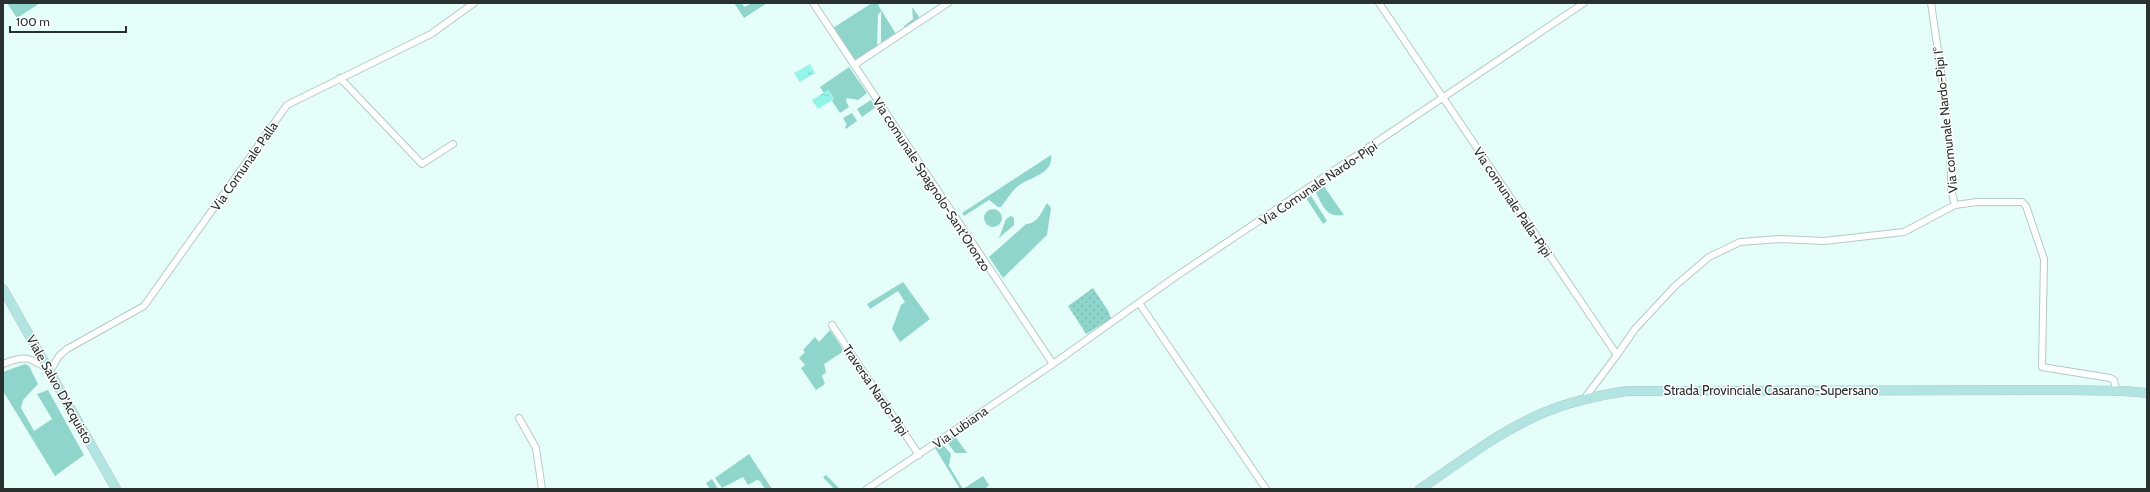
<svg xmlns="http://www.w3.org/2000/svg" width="2150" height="492" font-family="Cabin,sans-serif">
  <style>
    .grass { fill: url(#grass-dots) }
    .garden { fill: #90d5cc }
    .water { fill: url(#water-ripples) }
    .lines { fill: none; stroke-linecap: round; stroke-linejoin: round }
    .street-casing { stroke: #b3cac6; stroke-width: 8 }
    .secondary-casing { stroke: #b3cac6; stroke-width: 10 }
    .street { stroke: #fff; stroke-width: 6 }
    .secondary { stroke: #b2e5e1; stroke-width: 9 }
    .labels { text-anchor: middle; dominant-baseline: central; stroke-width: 3; stroke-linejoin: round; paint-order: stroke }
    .street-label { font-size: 13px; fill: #28312f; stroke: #fff }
  </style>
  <defs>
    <pattern id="grass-dots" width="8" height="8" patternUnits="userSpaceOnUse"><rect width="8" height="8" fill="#90d5cc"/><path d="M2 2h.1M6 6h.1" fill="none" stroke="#7cb7b0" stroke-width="1.8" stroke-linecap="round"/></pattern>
    <pattern id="water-ripples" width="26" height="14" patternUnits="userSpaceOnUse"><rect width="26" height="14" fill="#93f4e8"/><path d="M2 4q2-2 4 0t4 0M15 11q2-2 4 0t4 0" fill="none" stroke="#7fd2c7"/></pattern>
  </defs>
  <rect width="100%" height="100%" fill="#e6fefa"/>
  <path class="grass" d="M1093 288 1109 312 1111 319 1086 334 1068 306Z"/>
  <path class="garden" d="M7 3H40L17 18Z
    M734 3H741L745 7 751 3H767L744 18Z
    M872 3H881L878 5 896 34 881 43V11L878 15 877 47 855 61 833 28Z
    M912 7 920 18 904 29V26L913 19Z
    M849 67 867 93 858 100 847 98 846 101 849 107 840 113 832 101 834 99 828 90 824 93 820 87Z
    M871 100 876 107 862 117 857 109Z
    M852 113 857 121 846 129 845 126 847 125 843 118Z
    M1051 155C1054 175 1028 177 1017 187 1011 192 1006 201 1001 207H998L989 200 964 216 962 213Z
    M1323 185 1344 215C1325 218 1323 205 1315 191Z
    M1310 194 1327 221 1323 224 1306 198Z
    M1047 203 1051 208 1047 235 1003 278 989 257 1026 224C1039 223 1041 212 1047 203Z
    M984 218a9 9 0 1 1 18 0a9 9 0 1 1-18 0Z
    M1011 216 1014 218V225L999 238 1006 219Z
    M903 282 930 319 900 342 892 329 901 305 905 302 898 291 870 309 867 304Z
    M830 330 844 351 824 364 826 372 822 376 825 384 816 390 801 368 805 365 799 358 805 352 803 350 815 337 819 342Z
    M25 364 29 366 38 384 23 400 21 408 34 431 52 419 37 394 48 390 84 455 55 476 3 391V372Z
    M954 435 967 453H955L948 443 949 438Z
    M939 445 944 446 951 454 949 466 963 489 983 476 989 485 985 489H960L935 448Z
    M749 454 772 489H765L760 481 757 480 748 485 743 477 722 488 715 478Z
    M826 475 840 489H834L823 477Z
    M712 479 718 489H710L706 483Z"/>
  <path class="water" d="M810 64 815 73 800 82 794 73Z
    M828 90 834 99 818 109 812 100Z"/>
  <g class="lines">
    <g class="street-casing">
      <path id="street" d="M813 3 1053 364
        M1379 3 1617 355 1584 399
        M854 65 948 3
        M340 78 422 164 453 144
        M1955 205 1977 202H2022L2026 206 2044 259 2042 367 2110 378 2114 380 2116 390
        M1139 303 1266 489
        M832 325 919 455
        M1617 355 1635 329 1675 286 1709 257 1740 242 1780 239 1824 241 1904 232 1955 205 1951 189V169L1945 99 1931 3
        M3 364C25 355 31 357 50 371L59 356 67 349 144 306 287 105 431 34 474 3
        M519 418 536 448 542 489
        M867 489 1053 364 1175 277 1584 3"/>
    </g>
    <g class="secondary-casing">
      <path id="secondary" d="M3 289 116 489
        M1420 489C1461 462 1506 426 1553 409 1577 400 1601 395 1627 391L2066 390 2123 391 2147 393"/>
    </g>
    <use href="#street" class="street"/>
    <use href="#secondary" class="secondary"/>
  </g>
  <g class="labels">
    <g class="street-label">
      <text transform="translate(1945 120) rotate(-96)">Via comunale Nardo-Pipi I°</text>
      <text transform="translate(244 166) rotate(-55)">Via Comunale Palla</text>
      <text transform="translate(1318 183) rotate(-34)">Via Comunale Nardo-Pipi</text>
      <text transform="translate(932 184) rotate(57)">Via comunale Spagnolo-Sant'Oronzo</text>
      <text transform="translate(1513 202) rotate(56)">Via comunale Palla-Pipi</text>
      <text transform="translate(60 389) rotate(61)">Viale Salvo D'Acquisto</text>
      <text transform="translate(876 390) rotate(56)">Traversa Nardo-Pipi</text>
      <text x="1771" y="390">Strada Provinciale Casarano-Supersano</text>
      <text transform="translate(960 427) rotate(-35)">Via Lubiana</text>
    </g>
  </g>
  <rect width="2150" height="492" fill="none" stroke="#28312f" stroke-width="8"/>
  <path d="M10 26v6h116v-6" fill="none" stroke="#28312f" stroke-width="2"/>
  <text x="16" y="26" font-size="12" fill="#28312f" stroke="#ffffff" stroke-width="3" paint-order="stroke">100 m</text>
</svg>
